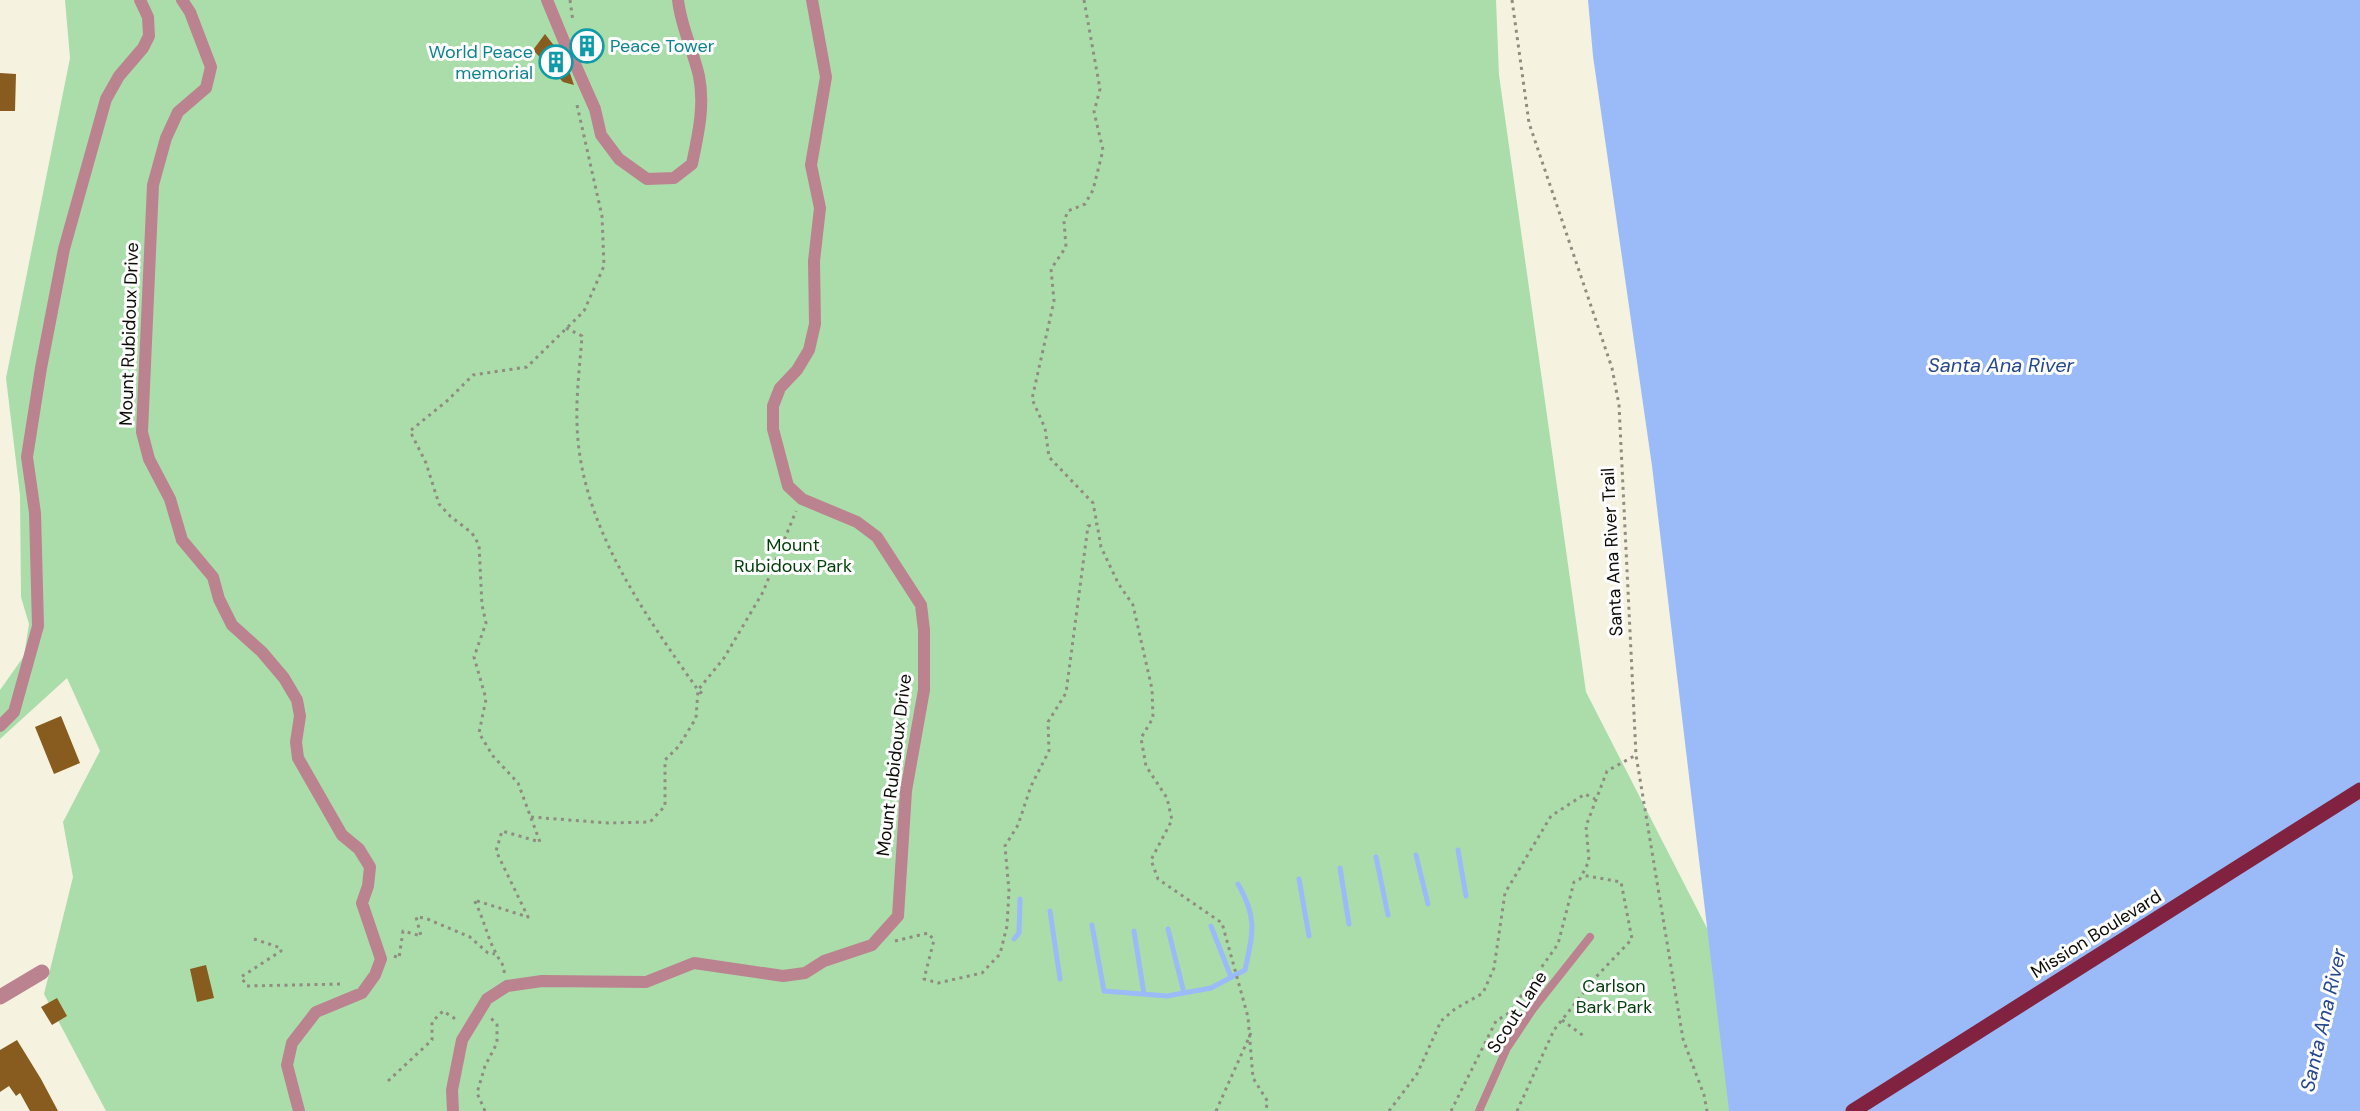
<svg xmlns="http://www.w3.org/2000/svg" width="2360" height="1111" font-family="'DM Sans',sans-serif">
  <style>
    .green { fill: #abddab }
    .water { fill: #9abbf8 }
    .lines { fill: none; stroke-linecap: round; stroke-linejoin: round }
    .stream { stroke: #9abbf8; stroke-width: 5 }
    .building { fill: #885c1e }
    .path { stroke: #8f8d80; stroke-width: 3; stroke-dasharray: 3 4.5; stroke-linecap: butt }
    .service { stroke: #bb838f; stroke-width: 8 }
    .pedestrian { stroke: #bb838f; stroke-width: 12 }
    .minor { stroke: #bb838f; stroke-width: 15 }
    .primary { stroke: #812240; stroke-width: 15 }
    .path-bridge { stroke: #8f8d80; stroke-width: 3; stroke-dasharray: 3 4.5; stroke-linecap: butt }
    .labels { text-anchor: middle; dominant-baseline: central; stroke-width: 6; stroke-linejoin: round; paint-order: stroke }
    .culture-label { font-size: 18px; fill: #0d838f; stroke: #fff; text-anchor: start }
    .street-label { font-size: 18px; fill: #0d0b06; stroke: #fff }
    .park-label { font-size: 18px; fill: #003d08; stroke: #fff }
    .water-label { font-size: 20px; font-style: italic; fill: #23468d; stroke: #fff }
  </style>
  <rect width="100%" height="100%" fill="#f5f2e0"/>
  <path class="green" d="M65 0H1496L1499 75 1586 692 1795 1100 1779 1111H106L44 994 73 877 63 822 100 751 67 678 0 739V690L24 656 29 624 21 597 20 495 6 378 70 58Z"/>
  <path class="water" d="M1588 0H2360V1111H1729L1652 466 1593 56Z"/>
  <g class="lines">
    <path class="stream" d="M1458 850 1466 896
      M1416 855 1428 904
      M1376 857 1388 915
      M1340 868 1349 924
      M1299 879 1309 936
      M1050 911 1060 979
      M1092 925 1104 991 1167 996 1211 988 1245 970C1253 933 1258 919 1238 884
      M1211 926 1231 977
      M1168 929 1184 993
      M1134 931 1144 994
      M1014 939 1019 933 1020 899"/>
  </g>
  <path class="building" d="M545 34 559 52 563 53 574 85 563 82 533 50Z
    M0 73 16 74 15 111H0Z
    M61 716 80 763 54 774 35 727Z
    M206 965 214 998 197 1002 190 969Z
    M57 998 67 1016 52 1025 41 1007Z
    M17 1040 41 1079 58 1111H30L20 1093 16 1096 9 1086 0 1092V1050Z"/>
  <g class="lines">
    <path class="path" d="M570 0 573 22
      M1084 0 1100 89 1094 112 1103 150 1093 190 1085 204 1068 211 1064 221 1066 247 1051 269 1054 301 1032 399 1045 428 1049 457 1093 503 1097 524
      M1512 0 1529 123 1612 368 1619 405 1636 755 1683 1039 1704 1095 1707 1111
      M566 328 582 336C580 364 576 394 577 423 579 522 643 612 698 690L705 696
      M531 817 608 823 650 822 665 806V760L679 746 696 718 698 690 724 658 763 592 796 511
      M254 939 281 948V951L241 977 247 986 343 984
      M895 941 928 933 934 940 924 979 938 983 982 973 1000 954 1007 926 1009 891 1005 846 1018 825 1031 786 1049 751 1048 722 1066 693 1088 526 1097 524 1101 547 1118 583 1133 605 1152 689 1153 718 1141 738 1146 766 1167 798 1172 820 1151 860 1158 879 1222 923 1248 1017 1253 1078 1268 1102 1265 1111
      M394 956 399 958 403 931 421 936 416 917 425 918 470 937 488 953 495 954
      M504 973C505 965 500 962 497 955 487 938 484 918 474 900L528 917 496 851 502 831 540 842 518 783 493 756 479 733 486 699 474 657 486 623 482 605 479 545 472 533 450 516 439 504 426 463 410 431 448 400 473 375 527 367 584 311 604 266 602 216 577 105
      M1562 1020 1585 1037
      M388 1081 432 1040V1022L443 1011 457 1020
      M485 1111 477 1093 485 1066 497 1043V1025L491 1018
      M1216 1111 1251 1033
      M1389 1111 1417 1074 1441 1021 1455 1009 1483 993 1494 968 1505 893 1551 816 1585 794 1595 799
      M1451 1111 1496 1021 1509 1013 1558 944 1574 882 1580 879 1589 861 1586 826 1607 771 1636 755
      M1517 1111 1554 1030 1596 977 1632 939 1621 882 1582 875"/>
    <path class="service" d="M1479 1111 1507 1048 1533 1009 1590 937"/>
    <path class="pedestrian" d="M182 0 190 12 211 67 206 88 178 112 166 138 153 185 142 432 149 459 170 499 182 540 213 577 219 599 232 625 262 652 284 678 297 700 300 716 296 742 298 758 342 835 359 849 370 867 368 886 362 903 381 959 375 975 362 993 316 1012 292 1043 287 1065 299 1111
      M547 0 566 46
      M571 55 595 109 601 135 619 159 647 179 674 178 692 164C698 135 705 106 699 76 693 50 681 27 678 0
      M0 726 14 712 38 626 35 513 27 457 41 368 64 249 106 99 119 76 143 48 149 36 148 17 140 0
      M453 1111 452 1090 462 1040 487 999 507 986 542 981 646 982 694 963 783 976 805 973 824 961 872 945 898 916 906 791 924 690V630L921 605 877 537 857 522 802 499 788 486 773 429V406L780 388 797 370 809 350 815 324 814 261 820 208 811 165 826 77 812 0"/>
    <path class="minor" d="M0 997 42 972"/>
    <path class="primary" d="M1853 1111 2360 790"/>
    <path class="path-bridge" d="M559 58 582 42"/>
  </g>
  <defs>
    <g id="building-ring" transform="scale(1.725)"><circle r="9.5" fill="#fff" stroke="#0f9aa8" stroke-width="1.5"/><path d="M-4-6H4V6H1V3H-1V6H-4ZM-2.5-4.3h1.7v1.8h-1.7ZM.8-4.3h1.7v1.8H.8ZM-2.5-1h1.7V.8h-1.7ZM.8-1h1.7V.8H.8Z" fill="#0f9aa8"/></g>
  </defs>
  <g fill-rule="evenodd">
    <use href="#building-ring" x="587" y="46"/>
    <use href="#building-ring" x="556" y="62"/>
  </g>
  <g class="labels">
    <g class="culture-label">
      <text x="610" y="46">Peace Tower</text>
      <text x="533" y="52" text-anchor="end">World Peace<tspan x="533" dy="21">memorial</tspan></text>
    </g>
    <g class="street-label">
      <text transform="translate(129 334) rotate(-88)">Mount Rubidoux Drive</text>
      <text transform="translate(1612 552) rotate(-93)">Santa Ana River Trail</text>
      <text transform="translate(894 765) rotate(-83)">Mount Rubidoux Drive</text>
      <text transform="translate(2096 934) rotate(-32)">Mission Boulevard</text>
      <text transform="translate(1517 1012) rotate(-57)">Scout Lane</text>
    </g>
    <g class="park-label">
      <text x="793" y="545">Mount<tspan x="793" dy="21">Rubidoux Park</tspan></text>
      <text x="1614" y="986">Carlson<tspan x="1614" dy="21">Bark Park</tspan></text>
    </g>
    <g class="water-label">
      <text x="2001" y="365">Santa Ana River</text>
      <text transform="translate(2323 1020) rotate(-77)">Santa Ana River</text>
    </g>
  </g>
</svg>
